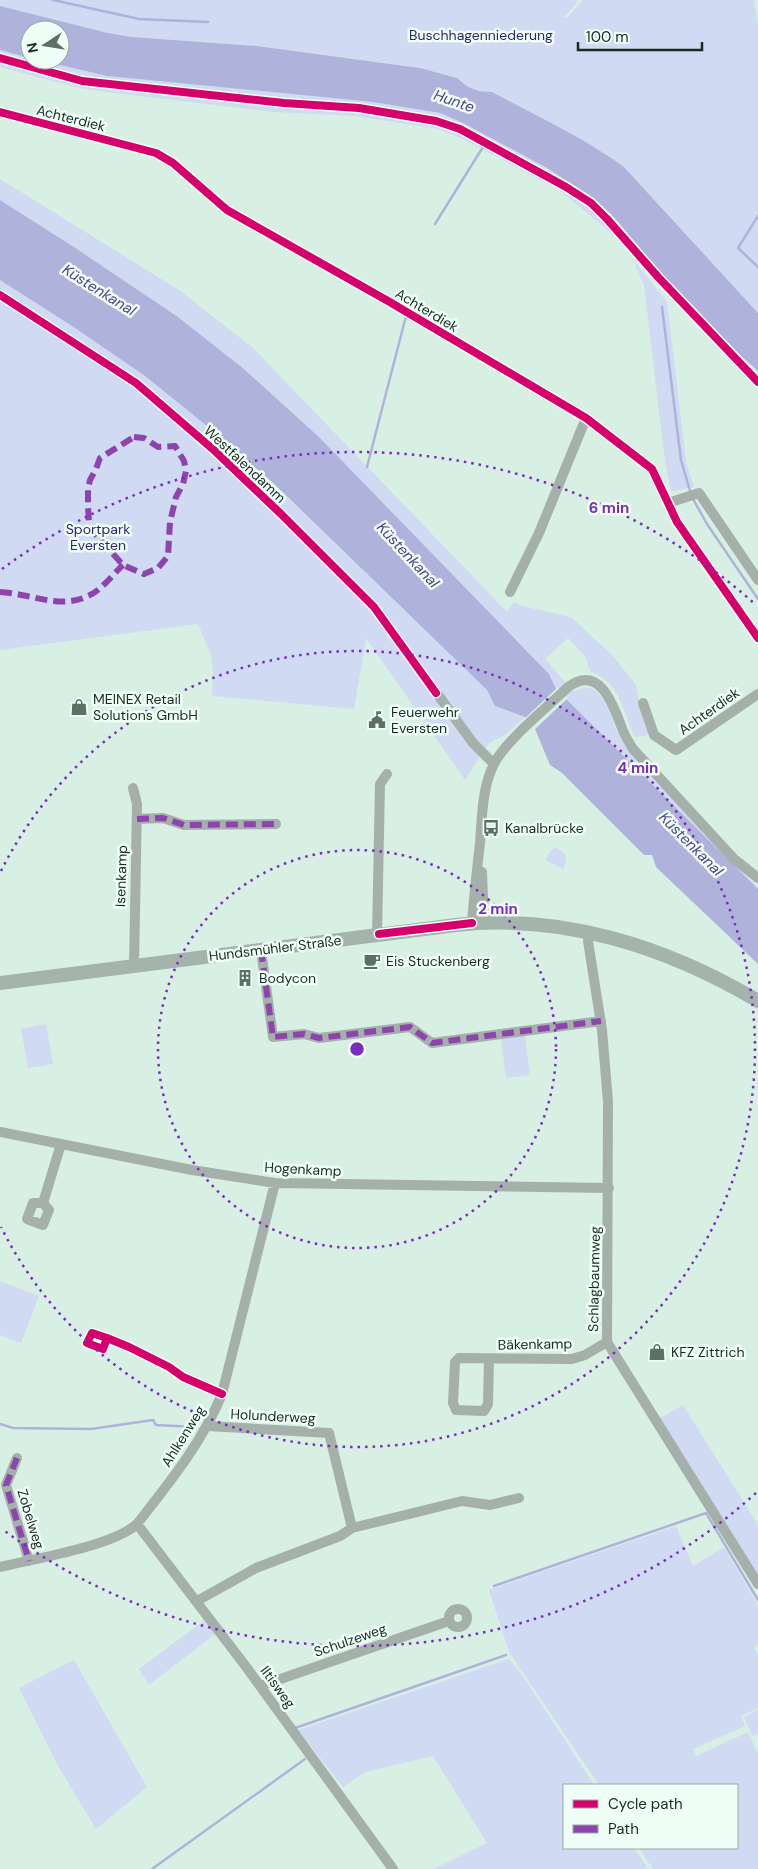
<svg xmlns="http://www.w3.org/2000/svg" width="758" height="1869" font-family="'DM Sans',sans-serif">
  <style>
    .green { fill: #d0daf2 }
    .water { fill: #afb3db }
    .pier { fill: #d8efe4 }
    .lines { fill: none; stroke-linecap: round; stroke-linejoin: round }
    .stream { stroke: #afb3db; stroke-width: 2.5 }
    .minor { stroke: #a6b0ab; stroke-width: 10 }
    .major { stroke: #a4b4ad; stroke-width: 14 }
    .quiet { stroke: #8e44ad; stroke-width: 6; stroke-dasharray: 12 6; stroke-linecap: butt }
    .cycleway-casing { stroke: #effff7; stroke-width: 11 }
    .cycleway { stroke: #d6006c; stroke-width: 8 }
    .ring { fill: none; stroke: #7b2cbf; stroke-width: 2.5; stroke-dasharray: 2.5 5 }
    .labels { text-anchor: middle; dominant-baseline: central; stroke-width: 5; stroke-linejoin: round; paint-order: stroke }
    .park-label { font-size: 14px; fill: #32246c; stroke: #effff7 }
    .street-label { font-size: 14px; fill: #1b2b24; stroke: #effff7 }
    .poi-label { font-size: 14px; fill: #1b2b24; stroke: #effff7; text-anchor: start }
    .water-label { font-size: 15px; font-style: italic; fill: #4e448f; stroke: #effff7 }
    .centre { fill: #7b2cbf; stroke: #effff7; stroke-width: 2.5 }
    .ring-label { font-size: 15px; text-anchor: middle; font-weight: bold; fill: #7b2cbf; stroke: #effff7; stroke-width: 5; stroke-linejoin: round; paint-order: stroke }
  </style>
  <rect width="100%" height="100%" fill="#d8efe4"/>
  <path class="green" d="M0 0H578L575 5 564 17 567 18 583 0H754L758 25V313L624 167 492 92 479 91 468 87 457 78 420 68 257 46 132 37 108 33 0 6Z
    M0 50 30 58V60H39L107 76 373 102 441 112 465 124 547 168 595 199 612 215 631 250 561 191 461 138 438 129 356 116 273 112 106 92 79 88 0 67Z
    M0 179 179 290 253 348 507 612 514 602 522 606 571 617 613 656 636 685 644 724 649 735 635 737C621 709 623 685 590 671L585 656 568 638 545 659 574 692C600 675 610 714 617 731 620 738 625 745 629 751L731 861 758 887V889L556 689 549 674 319 437 244 369 178 317 77 249 0 200Z
    M632 258 667 302 686 462 694 487 671 491 665 462 644 285Z
    M0 280 75 328 145 376 202 422 271 482 487 690 495 706 525 717 506 734 489 743 465 780 366 638 354 709 212 696 213 670 211 655 198 624 0 650Z
    M554 847C566 852 569 857 563 869L545 860Z
    M46 1024 53 1064 28 1068 21 1029Z
    M525 1036 530 1075 506 1078 501 1039Z
    M0 1281 39 1296 21 1343 0 1335Z
    M683 1405 758 1525V1577L660 1418Z
    M676 1526 693 1566 724 1547 758 1605V1645L754 1648 758 1655V1708L741 1716 745 1726 693 1749 696 1756 748 1732 758 1753V1869H653L639 1848H737V1785H599L509 1652 489 1590Z
    M209 1617 219 1631 149 1685 139 1669Z
    M509 1659 522 1675 594 1785H564V1848H634L648 1869H434L487 1843 433 1756 365 1772 343 1787 298 1730Z
    M74 1660 147 1787 96 1829 58 1766 19 1688Z
    M758 1710V1734L752 1736 744 1717Z"/>
  <path class="water" d="M0 6 108 33 132 37 257 46 420 68 457 78 468 87 479 91 492 92C537 116 583 137 624 167L758 313V371L740 355 664 276 612 215 595 199 547 168 465 124 441 113 373 102 107 76 39 60H60V30H30V58L0 50Z
    M0 200 77 249 178 317 244 369 319 437 549 674 556 689 758 889V964L656 867 652 855H644L562 773 550 765 535 729 525 717 495 706 487 690 271 481 202 422 145 376 75 328 0 280Z"/>
  <path class="pier" d="M558 687 568 698 533 731 523 720Z"/>
  <g class="lines">
    <path class="stream" d="M53 0 139 19 208 22
      M758 216 738 248 758 267
      M435 224 483 147
      M662 307 681 460 690 491
      M367 467 406 316
      M693 499 707 524 758 599
      M0 1424 13 1428 91 1429 153 1420 156 1425 196 1427
      M494 1586 706 1513 758 1600
      M295 1728 506 1655
      M152 1869 305 1759"/>
    <path class="minor" d="M0 112 156 153 173 163 227 210 388 301 586 418 652 469 677 522 758 638
      M0 295 136 383 215 451 281 514 374 607 473 743 494 764
      M668 503 699 493 758 580
      M510 592 539 533 586 418
      M643 703 654 735 676 750 758 694
      M133 788 137 804 134 966
      M137 819 163 818 184 825 276 824
      M482 872 484 922
      M472 923C474 896 477 869 480 843 482 818 482 787 494 764 506 740 548 707 568 687 600 664 613 705 622 728 624 735 629 742 633 749L734 859 758 878
      M590 932 588 941 602 1030 608 1102 607 1342 758 1584
      M377 935 380 784 387 774
      M261 950 273 1037 304 1034 319 1038 410 1027 432 1043 601 1021
      M0 1132 192 1170 275 1183 609 1188
      M43 1203 49 1210 43 1225 27 1219 33 1203H43L61 1144
      M107 1338 92 1333 87 1343 103 1349 107 1338 129 1347 169 1367 183 1377 222 1394
      M489 1359 488 1404 484 1411 456 1410 453 1403 455 1362 459 1358 572 1359 585 1355 607 1342
      M207 1426 329 1433 352 1528
      M17 1458 6 1485 29 1561
      M137 1524 247 1668 393 1869
      M0 1567C34 1559 113 1546 137 1524 169 1483 202 1443 222 1394L275 1183
      M197 1601 256 1568 340 1536 352 1528 462 1501 490 1505 519 1498
      M449 1618a9 9 0 1 1 18 0a9 9 0 1 1-18 0Z
      M260 1686 449 1621"/>
    <path class="major" d="M0 983 456 925C562 913 667 947 758 1001"/>
    <path class="quiet" d="M134 437 144 438 158 447 175 446 184 461 186 471 183 484 176 497 170 522 168 556 158 568 144 574 123 565 95 534 89 522 88 507V489L90 480 96 469 100 458Z
      M0 592C28 593 61 610 88 596 102 590 112 575 123 565
      M137 819 163 818 184 825 276 824
      M261 950 273 1037 304 1034 319 1038 410 1027 432 1043 601 1021
      M17 1458 6 1485 29 1561"/>
    <g class="cycleway-casing">
      <path id="cycleway" d="M0 58 82 81 284 103 359 108 436 121 460 129 566 187 591 203 607 219 658 277 758 382
        M0 112 156 153 173 163 227 210 388 301 586 418 652 469 677 522 758 638
        M0 295 136 383 215 451 281 514 374 607 436 693
        M379 934 472 923
        M107 1338 92 1333 87 1343 103 1349 107 1338 129 1347 169 1367 183 1377 222 1394"/>
    </g>
    <use href="#cycleway" class="cycleway"/>
  </g>
  <g class="ring">
    <circle cx="357" cy="1049" r="199"/>
    <path d="M1 871A398 398 0 1 1 1 1227"/>
    <path d="M756 1493A597 597 0 0 1 2 1529M2 569A597 597 0 0 1 756 605"/>
  </g>
  <defs>
    <g id="shop-bare" transform="scale(1.35)"><path d="M-5-2.5h2.3a2.7 3.5 0 0 1 5.4 0H5L5.5 6h-11ZM-1.5-2.5h3a1.5 2.3 0 0 0-3 0Z" fill="#5d7067" stroke="#effff7" stroke-width="2.5" paint-order="stroke"/></g>
    <g id="civic-bare" transform="scale(1.35)"><path d="M-.6-6.5H3V-4.5H.6V-3L4-1V1h2V6H-6V1h2V-1L-.6-3ZM-1.2 2.5V6h2.4V2.5Z" fill="#5d7067" stroke="#effff7" stroke-width="2.5" paint-order="stroke"/></g>
    <g id="bus-bare" transform="scale(1.35)"><path d="M-5-6H5V4H4V6H2V4H-2V6H-4V4H-5ZM-3.5-4V0h7V-4ZM-3.5 1.2v1.5H-2V1.2ZM2 1.2v1.5H3.5V1.2Z" fill="#5d7067" stroke="#effff7" stroke-width="2.5" paint-order="stroke"/></g>
    <g id="cafe-bare" transform="scale(1.35)"><path d="M-5.5-4.5H6V0H3Q3 3.5 0 3.5H-2.5Q-5.5 3.5-5.5 0ZM3-3.2v2h1.7v-2ZM-6 4.5H4V6H-6Z" fill="#5d7067" stroke="#effff7" stroke-width="2.5" paint-order="stroke"/></g>
    <g id="building-bare" transform="scale(1.35)"><path d="M-4-6H4V6H1V3H-1V6H-4ZM-2.5-4.3h1.7v1.8h-1.7ZM.8-4.3h1.7v1.8H.8ZM-2.5-1h1.7V.8h-1.7ZM.8-1h1.7V.8H.8Z" fill="#5d7067" stroke="#effff7" stroke-width="2.5" paint-order="stroke"/></g>
  </defs>
  <g fill-rule="evenodd">
    <use href="#shop-bare" x="79" y="707"/>
    <use href="#civic-bare" x="377" y="720"/>
    <use href="#bus-bare" x="491" y="828"/>
    <use href="#cafe-bare" x="372" y="961"/>
    <use href="#building-bare" x="245" y="978"/>
    <use href="#shop-bare" x="657" y="1352"/>
  </g>
  <g class="labels">
    <g class="park-label">
      <text x="481" y="35">Buschhagenniederung</text>
      <text x="98" y="529">Sportpark<tspan x="98" dy="16">Eversten</tspan></text>
    </g>
    <g class="street-label">
      <text transform="translate(71 118) rotate(14)">Achterdiek</text>
      <text transform="translate(427 310) rotate(31)">Achterdiek</text>
      <text transform="translate(245 464) rotate(43)">Westfalendamm</text>
      <text transform="translate(709 711) rotate(-35)">Achterdiek</text>
      <text transform="translate(121 876) rotate(-88)">Isenkamp</text>
      <text transform="translate(275 948) rotate(-7)">Hundsmühler Straße</text>
      <text transform="translate(303 1169) rotate(3)">Hogenkamp</text>
      <text transform="translate(594 1279) rotate(-89)">Schlagbaumweg</text>
      <text transform="translate(535 1344) rotate(-1)">Bäkenkamp</text>
      <text transform="translate(273 1416) rotate(3)">Holunderweg</text>
      <text transform="translate(183 1436) rotate(-58)">Ahlkenweg</text>
      <text transform="translate(31 1519) rotate(73)">Zobelweg</text>
      <text transform="translate(350 1640) rotate(-19)">Schulzeweg</text>
      <text transform="translate(278 1687) rotate(54)">Iltisweg</text>
    </g>
    <g class="poi-label">
      <text x="93" y="699">MEINEX Retail<tspan x="93" dy="16">Solutions GmbH</tspan></text>
      <text x="391" y="712">Feuerwehr<tspan x="391" dy="16">Eversten</tspan></text>
      <text x="505" y="828">Kanalbrücke</text>
      <text x="386" y="961">Eis Stuckenberg</text>
      <text x="259" y="978">Bodycon</text>
      <text x="671" y="1352">KFZ Zittrich</text>
    </g>
    <g class="water-label">
      <text transform="translate(454 101) rotate(19)">Hunte</text>
      <text transform="translate(99 290) rotate(32)">Küstenkanal</text>
      <text transform="translate(408 555) rotate(47)">Küstenkanal</text>
      <text transform="translate(691 844) rotate(45)">Küstenkanal</text>
    </g>
  </g>
  <circle cx="357" cy="1049" r="8" class="centre"/>
  <g class="ring-label">
    <text x="609" y="513">6 min</text>
    <text x="638" y="773">4 min</text>
    <text x="498" y="914">2 min</text>
  </g>
  <rect x="563" y="1784" width="175" height="65" fill="#effff7" stroke="#9aaaa3"/>
  <rect x="573" y="1800" width="25" height="8" fill="#d6006c" stroke="#9aaaa3"/>
  <text x="608" y="1809" font-size="15" fill="#1b2b24">Cycle path</text>
  <rect x="573" y="1825" width="25" height="8" fill="#8e44ad" stroke="#9aaaa3"/>
  <text x="608" y="1834" font-size="15" fill="#1b2b24">Path</text>
  <g transform="translate(45 45) rotate(258)"><circle r="24" fill="#effff7" stroke="#9aaaa3"/>
  <path d="M0-4L9 19L0 12L-9 19Z" fill="#5d7067"/>
  <text y="-8" font-size="14" font-weight="bold" text-anchor="middle" fill="#1b2b24">N</text>
  </g>
  <path d="M578 42v8h124v-8" fill="none" stroke="#1b2b24" stroke-width="2.5"/>
  <text x="586" y="42" font-size="15" fill="#1b2b24" stroke="#effff7" stroke-width="4" paint-order="stroke">100 m</text>
</svg>
